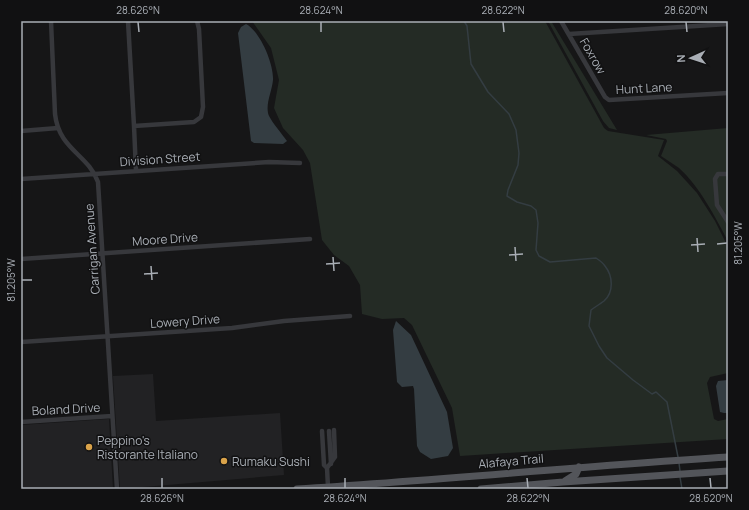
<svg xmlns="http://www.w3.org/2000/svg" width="749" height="510" font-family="Manrope,sans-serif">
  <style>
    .built { fill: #222224 }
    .green { fill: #242b25 }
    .water { fill: #343d42 }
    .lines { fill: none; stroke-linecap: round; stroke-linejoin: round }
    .stream { stroke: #343d42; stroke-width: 1.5 }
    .street { stroke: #37383c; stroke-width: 4.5 }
    .primary { stroke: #53555a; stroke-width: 7 }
    .ticks { fill: none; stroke: #a9aeb5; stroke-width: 1.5 }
    .poi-dot { fill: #daa34a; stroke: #111112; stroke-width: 1.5 }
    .labels { text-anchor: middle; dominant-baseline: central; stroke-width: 3; stroke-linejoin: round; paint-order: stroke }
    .street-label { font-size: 12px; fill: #a9aeb5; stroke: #111112 }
    .poi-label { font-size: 12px; fill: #a9aeb5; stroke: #111112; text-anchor: start }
    .neatline { fill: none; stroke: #a9aeb5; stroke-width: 1.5 }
    .ticks-label { font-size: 10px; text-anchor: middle; fill: #a9aeb5 }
  </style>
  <rect width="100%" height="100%" fill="#161617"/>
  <path class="built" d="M153 374 156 421 280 413 284 475 120 489 113 376Z
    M109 419 113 489H21V425Z"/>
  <path class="green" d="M252 21H545L604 128 608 131 664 140 658 156 677 171 697 193 715 221 728 247V373L710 377 707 383 714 419 718 421 728 419V439L460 456 452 408 412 325 404 318 382 319 362 314 360 285 349 266 334 255 322 240 310 163 303 150 283 128 274 108 279 80 271 48Z
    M548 21H551L617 130 609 128 603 121Z
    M728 128V241C715 217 700 187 679 168 673 164 667 160 661 156L667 141 666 139 646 135Z"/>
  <path class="water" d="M246 24C260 31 274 64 273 80 272 91 266 102 268 113 269 119 283 135 287 141L283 144 254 143 251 141 238 33 241 27Z
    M396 321 411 335 447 412 453 448 448 456 431 459 420 452 417 446 414 389 413 386 402 387 397 382 393 330Z
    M728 380V413H724L720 412 716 386 718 381Z"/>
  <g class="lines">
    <path class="stream" d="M464 21 467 26 471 64 488 92 509 114 516 130 519 153 518 165 508 190 507 196 517 202 531 206 536 210 538 223 536 250 539 256 550 262 596 258C599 260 603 263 605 266 613 276 614 292 604 301 600 304 595 307 591 310L589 326 599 346 607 358 633 380 652 394 656 392 667 402 678 457
      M679 463 680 471
      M680 477 682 489"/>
    <path class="street" d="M51 21 55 114C59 150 88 154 98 182L117 489
      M128 21 134 126 194 122 201 117 203 107 199 29 197 21
      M561 21 605 97 609 100 728 93
      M569 34 728 24
      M134 126 136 171
      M21 131 58 128
      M728 174H718L715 179 717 205 728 222
      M21 179 269 162 300 163
      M21 259 310 239
      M21 342 232 328 284 321 350 316
      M21 422 112 416
      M322 431 324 465 327 468
      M329 431 331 464
      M328 487 327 468 335 457 334 430"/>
    <path class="primary" d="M565 481 576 474 579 467
      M297 489C441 480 584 466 728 457
      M481 489 563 482 728 471"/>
  </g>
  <path class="ticks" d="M138 22 139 32M321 22V32M503 22 504 32M686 22 687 32M697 238 698 252M717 244 727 243M691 245 705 244M515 247 516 261M509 255 523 254M333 257 334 271M326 264 340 263M151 266 152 280M144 274 158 273M22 280H32M162 478V488M345 478V488M527 478 528 488M710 478 711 488"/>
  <g class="poi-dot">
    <circle cx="89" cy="447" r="4"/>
    <circle cx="224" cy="461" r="4"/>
  </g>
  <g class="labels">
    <g class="street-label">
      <text transform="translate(593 56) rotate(60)">Foxrow</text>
      <text transform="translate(644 88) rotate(-3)">Hunt Lane</text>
      <text transform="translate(160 159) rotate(-4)">Division Street</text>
      <text transform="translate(165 239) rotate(-4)">Moore Drive</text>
      <text transform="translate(92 249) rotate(-94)">Carrigan Avenue</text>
      <text transform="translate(185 321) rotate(-4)">Lowery Drive</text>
      <text transform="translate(66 409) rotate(-3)">Boland Drive</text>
      <text transform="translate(511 461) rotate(-5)">Alafaya Trail</text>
    </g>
    <g class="poi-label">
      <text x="97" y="440">Peppino's<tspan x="97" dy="14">Ristorante Italiano</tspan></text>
      <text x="232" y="461">Rumaku Sushi</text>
    </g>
  </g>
  <rect width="749" height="510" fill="none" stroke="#111112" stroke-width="44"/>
  <g transform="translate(691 58) rotate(267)" stroke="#111112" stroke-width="3" paint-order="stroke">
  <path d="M0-3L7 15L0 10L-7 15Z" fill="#a9aeb5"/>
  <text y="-6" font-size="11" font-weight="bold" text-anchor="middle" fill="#a9aeb5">N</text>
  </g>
  <rect x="22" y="22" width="705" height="466" class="neatline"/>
  <g class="ticks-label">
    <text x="138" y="14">28.626°N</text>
    <text x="321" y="14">28.624°N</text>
    <text x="503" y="14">28.622°N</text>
    <text x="686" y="14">28.620°N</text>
    <text transform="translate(738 243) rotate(-90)" y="4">81.205°W</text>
    <text transform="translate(11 280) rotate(-90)" y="4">81.205°W</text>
    <text x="162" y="502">28.626°N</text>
    <text x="345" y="502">28.624°N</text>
    <text x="528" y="502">28.622°N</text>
    <text x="711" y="502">28.620°N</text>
  </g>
</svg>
